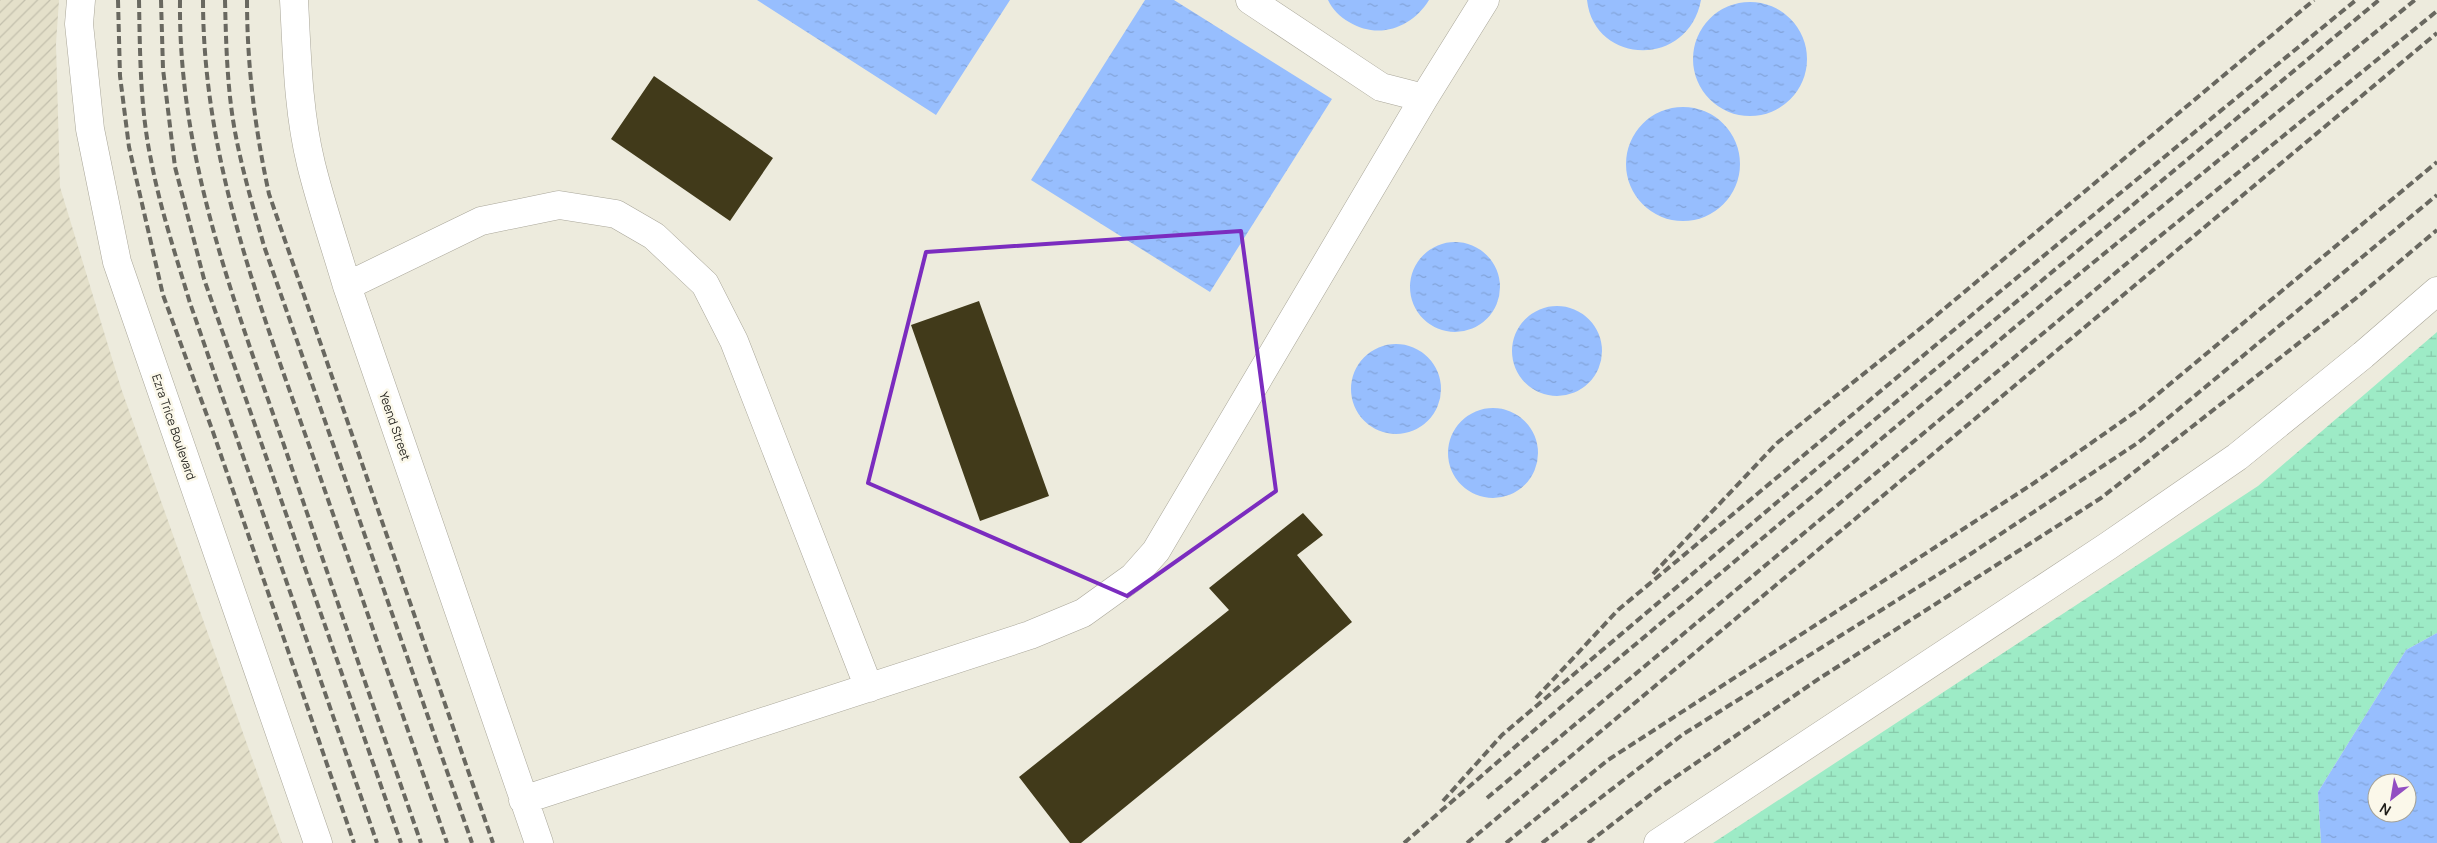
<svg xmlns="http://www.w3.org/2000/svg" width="2437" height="843" font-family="Manrope,sans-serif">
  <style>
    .industrial { fill: url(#industrial-furrows) }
    .wetland { fill: url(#wetland-marsh) }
    .water { fill: url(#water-ripples); fill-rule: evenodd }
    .building { fill: #413a1a }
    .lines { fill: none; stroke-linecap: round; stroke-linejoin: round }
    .minor-casing { stroke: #a9a699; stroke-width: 29 }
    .minor { stroke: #fff; stroke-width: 28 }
    .rail { stroke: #696860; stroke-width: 4; stroke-dasharray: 8 4; stroke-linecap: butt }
    .marked { fill: none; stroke: #7b2cbf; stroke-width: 4; stroke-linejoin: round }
    .labels { text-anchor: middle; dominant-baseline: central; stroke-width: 5; stroke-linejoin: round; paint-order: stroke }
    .street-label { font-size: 12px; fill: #201f1a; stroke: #fbf8ea }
  </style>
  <defs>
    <pattern id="industrial-furrows" width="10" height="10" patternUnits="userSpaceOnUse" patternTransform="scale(1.25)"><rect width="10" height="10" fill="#e4e0ca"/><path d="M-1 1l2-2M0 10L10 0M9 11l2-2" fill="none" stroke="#c3c0ad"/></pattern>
    <pattern id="wetland-marsh" width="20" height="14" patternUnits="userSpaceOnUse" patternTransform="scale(1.25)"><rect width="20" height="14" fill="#9debc6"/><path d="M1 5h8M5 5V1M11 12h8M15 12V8" fill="none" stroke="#87c9aa"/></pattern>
    <pattern id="water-ripples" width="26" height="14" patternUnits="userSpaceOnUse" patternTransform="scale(1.25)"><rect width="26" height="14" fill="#97befe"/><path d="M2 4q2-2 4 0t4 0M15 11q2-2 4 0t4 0" fill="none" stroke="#82a3d9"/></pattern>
  </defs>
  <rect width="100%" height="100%" fill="#edebdd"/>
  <path class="industrial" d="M0 0H59L56 44 60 187 121 388 282 843H0Z"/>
  <path class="wetland" d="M2437 332V633L2406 650 2318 792 2321 843H1713L2258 486Z"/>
  <path class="water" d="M757 0H1010L936 115Z
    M1145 0H1174L1332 99 1210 292 1031 180Z
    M1328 0H1429C1412 28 1378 40 1349 22 1340 17 1332 9 1328 0Z
    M1587 0H1701C1688 69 1594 65 1587 0Z
    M1693 59a57 57 0 1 1 114 0a57 57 0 1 1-114 0Z
    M1626 164a57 57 0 1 1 114 0a57 57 0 1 1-114 0Z
    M1410 287a45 45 0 1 1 90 0a45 45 0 1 1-90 0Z
    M1512 351a45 45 0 1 1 90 0a45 45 0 1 1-90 0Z
    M1351 389a45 45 0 1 1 90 0a45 45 0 1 1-90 0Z
    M1448 453a45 45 0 1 1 90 0a45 45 0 1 1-90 0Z
    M2437 633V843H2321L2318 792 2406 650ZM2377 783H2407V813H2377Z"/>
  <path class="building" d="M654 76 773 158 730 221 611 139Z
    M979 301 1049 496 980 521 911 325Z
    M1303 513 1323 535 1297 555 1352 622 1081 843H1070L1019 777 1229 610 1209 588Z"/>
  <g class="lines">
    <g class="minor-casing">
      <path id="minor" d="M81 0 79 24 90 129 117 262 318 843
        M294 0C297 55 298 111 311 164 321 205 335 245 347 286L539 843
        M1250 0 1381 87 1424 98
        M347 286 481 221 559 205 616 214 654 236 705 284 734 341 869 688
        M523 800 1030 635 1083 613 1133 577 1156 551 1424 98 1485 0
        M1658 843 2108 546 2237 457 2363 355 2437 291"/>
    </g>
    <use href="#minor" class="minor"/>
    <path class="rail" d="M118 0 120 76 129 147 163 295 213 432 354 843
      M139 0C140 53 140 108 151 160 160 208 176 256 190 303L377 843
      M161 0 163 69 175 167 204 279 401 843
      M180 0C178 159 236 306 287 454 331 584 376 714 421 843
      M203 0C203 162 262 312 315 462 359 589 403 716 447 843
      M225 0C226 42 227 85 234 126 241 167 253 206 264 246L472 843
      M247 0C247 66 255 129 269 194L493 843
      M1653 574 1777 443 1926 324 2314 0
      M1536 698 1618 610 1997 294 2356 0
      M1487 798 2138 254 2437 11
      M1443 801 1502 735 1873 421 2379 0
      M1404 843 1582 689 2051 297 2415 0
      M1467 843 2437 33
      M1506 843 1608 760 2034 483 2141 408 2437 162
      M1542 843 1682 735 1966 557 2139 442 2437 195
      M1588 843 1658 789 1820 678 2101 498 2355 299 2437 230"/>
  </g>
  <path class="marked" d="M1241 231 1276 491 1127 596 868 483 926 252Z"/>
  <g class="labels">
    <g class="street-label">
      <text transform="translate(395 426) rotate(71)">Yeend Street</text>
      <text transform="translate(174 427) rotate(71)">Ezra Trice Boulevard</text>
    </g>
  </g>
  <g transform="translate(2392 798) rotate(211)"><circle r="24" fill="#fbf8ea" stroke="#a3a197"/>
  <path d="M0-4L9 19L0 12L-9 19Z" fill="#924ec2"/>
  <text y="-8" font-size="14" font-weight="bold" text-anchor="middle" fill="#201f1a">N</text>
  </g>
</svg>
